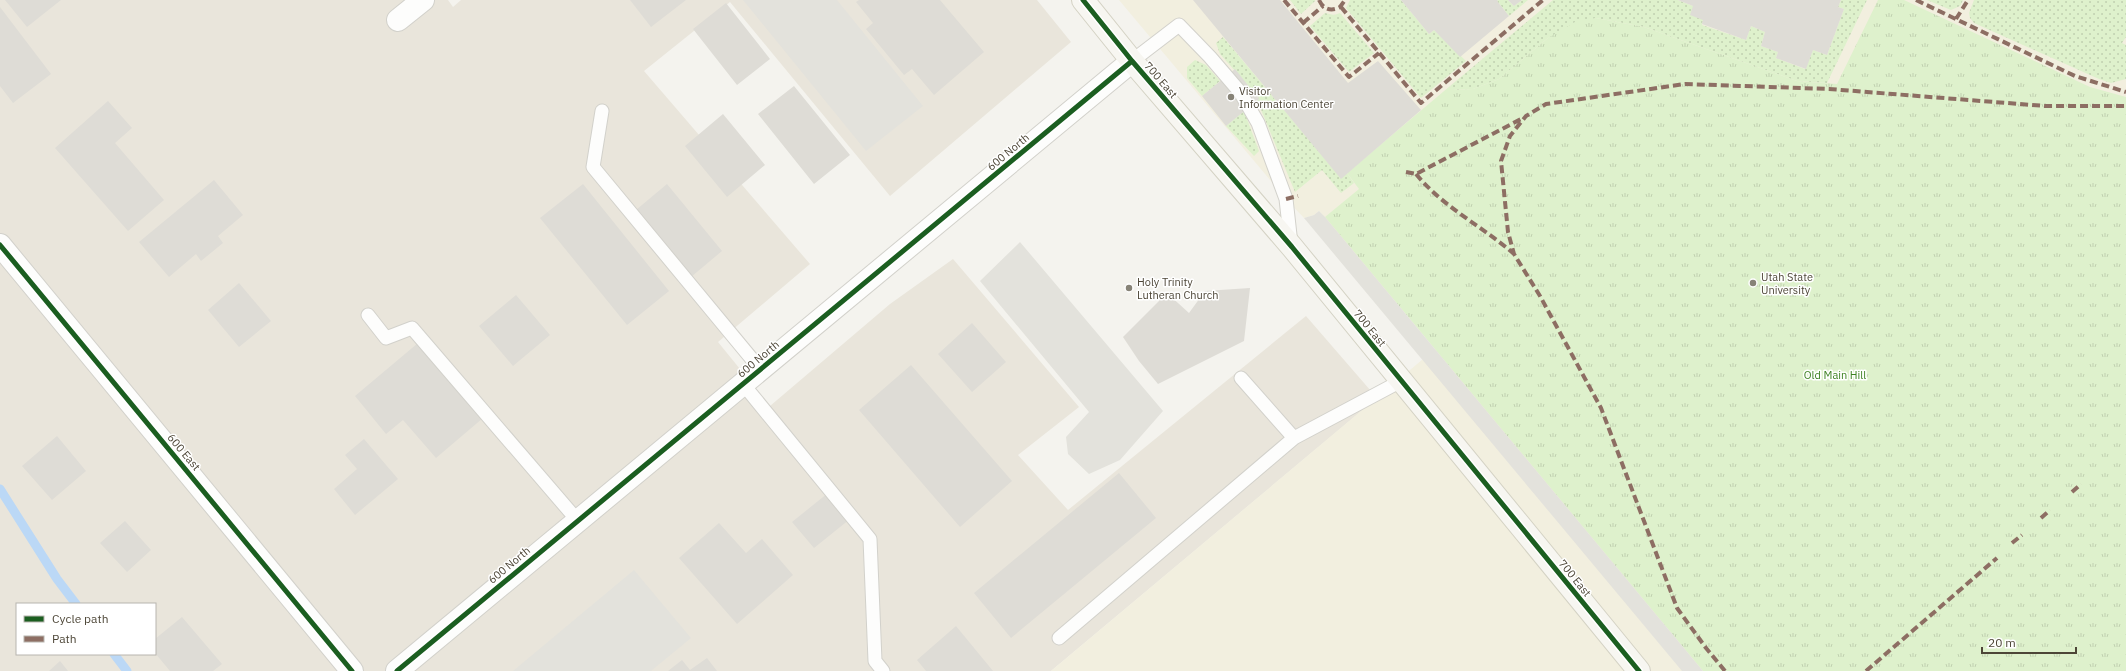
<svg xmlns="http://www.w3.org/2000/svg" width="2126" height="671" font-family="'IBM Plex Sans',sans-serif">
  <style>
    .residential { fill: #e9e5db; fill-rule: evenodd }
    .education { fill: #f2efdf }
    .grass { fill: url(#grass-dots) }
    .park { fill: url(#park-tufts) }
    .parking { fill: #e3e2dc }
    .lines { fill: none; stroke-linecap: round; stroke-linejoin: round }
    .stream { stroke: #bbd8f6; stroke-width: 9 }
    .building { fill: #dedcd6 }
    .service-casing { stroke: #d2d1cb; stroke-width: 15 }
    .minor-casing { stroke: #d2d1cb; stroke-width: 24 }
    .tertiary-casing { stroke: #d2d1cb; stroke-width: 24 }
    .secondary-casing { stroke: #d4d2c4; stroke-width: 24 }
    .service { stroke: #fdfdfc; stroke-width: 13 }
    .minor { stroke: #fdfdfc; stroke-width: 22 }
    .tertiary { stroke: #fdfdfc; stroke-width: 22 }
    .secondary { stroke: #f7f6f1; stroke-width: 22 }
    .quiet { stroke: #8d6e63; stroke-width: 4; stroke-dasharray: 8 4; stroke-linecap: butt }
    .cycleway-casing { stroke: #fff; stroke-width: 8 }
    .cycleway { stroke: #1b5e20; stroke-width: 5 }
    .poi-dot { fill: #878377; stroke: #fff; stroke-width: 1.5 }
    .labels { text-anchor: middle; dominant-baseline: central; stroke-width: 3; stroke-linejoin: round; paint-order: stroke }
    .street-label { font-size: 11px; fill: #4d4637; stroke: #fff }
    .poi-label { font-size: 11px; fill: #4d4637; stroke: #fff; text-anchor: start }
    .park-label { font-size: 11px; fill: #3c8121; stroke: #fff }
  </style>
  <defs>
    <pattern id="grass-dots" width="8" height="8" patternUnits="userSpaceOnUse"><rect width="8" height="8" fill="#def1cc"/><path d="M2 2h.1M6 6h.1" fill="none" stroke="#c0d0b0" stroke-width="1.8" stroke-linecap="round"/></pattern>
    <pattern id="park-tufts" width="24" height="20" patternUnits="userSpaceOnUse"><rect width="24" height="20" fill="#def1cc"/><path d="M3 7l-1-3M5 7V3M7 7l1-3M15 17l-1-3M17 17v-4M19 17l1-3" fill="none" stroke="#c0d0b0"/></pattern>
  </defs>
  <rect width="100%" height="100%" fill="#f4f3ee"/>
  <path class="residential" d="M0 0H448L453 7 461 0H1037L1071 42 890 196 730 2 644 71 810 264 718 342 770 406 890 304 953 259 1079 407 1018 455 1068 510 1306 316 1377 398 1051 671H0ZM17 604H155V654H17Z"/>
  <path class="education" d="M1119 0H2126V671H1051L1435 349 1319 211 1314 215 1304 218 1286 199Z"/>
  <path class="grass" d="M1290 0H1315V1L1301 14Z
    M1350 0H1401L1429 34 1434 30 1466 61 1421 98 1346 8Z
    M1498 0H1508L1514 6 1522 0H1528L1509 16 1497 1Z
    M1553 0H1678L1693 6 1703 20 1702 25 1746 40 1751 26 1765 32 1761 46 1778 52 1776 58 1805 69 1813 50 1827 55 1844 9 1838 7 1841 0H1867L1827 83 1797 81 1644 27 1596 18 1548 38 1499 79 1473 89 1453 90 1450 86Z
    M1927 0H1963L1960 6 1951 10Z
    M1974 0H2126V37L2122 43 2126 45V79L2111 83 2099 79 1974 23 1970 18 1969 13Z
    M1325 13 1334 15 1340 13 1374 53 1349 72 1310 26Z
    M1223 37 1341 178 1347 173 1354 183 1341 193 1322 170 1295 192 1257 100 1259 98 1220 54 1216 43Z
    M1195 60 1206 65 1220 81 1202 96 1187 78V67Z
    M1244 111 1259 151 1254 156 1226 126Z"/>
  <path class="park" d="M1878 0H1904L2090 87 2126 97V671H1703L1325 217 1359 189 1347 173 1450 86 1454 90 1473 89 1499 79 1548 38 1575 22 1596 18 1644 27 1797 81 1837 84Z"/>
  <path class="parking" d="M743 0H837L923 106 866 151Z
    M1319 211 1325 217 1703 671H1682L1304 218 1314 215Z
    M1020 242 1163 411 1120 460 1089 474 1068 454 1066 437 1089 412 980 281Z
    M634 570 691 638 651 671H513Z"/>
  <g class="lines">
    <path class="stream" d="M0 489 57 579 76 604
      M114 654 127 671"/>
  </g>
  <path class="building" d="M5 0H61L27 27Z
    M630 0H686L651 27Z
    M859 0H940L984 52 934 95 912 69 904 75 866 29 873 23 856 2Z
    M1193 0H1280L1348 83 1378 61 1421 110 1341 179Z
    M1401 0H1498L1497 1 1509 16 1460 57 1434 30 1429 34Z
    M1508 0H1522L1514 6Z
    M1678 0H1841L1838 7 1844 9 1827 55 1813 50 1806 69 1776 58 1778 52 1761 46 1765 32 1751 26 1746 40 1702 24 1703 20 1690 15 1693 6Z
    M726 3 770 59 737 85 693 29Z
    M0 7 51 74 13 103 0 86Z
    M1235 69 1259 99 1226 126 1202 96Z
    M794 86 850 155 814 184 758 114Z
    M108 101 132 128 115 143 164 200 128 231 55 148Z
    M723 114 765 165 727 197 685 146Z
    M214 180 243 215 218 236 223 243 201 261 196 254 169 277 139 242Z
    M583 184 669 291 627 325 540 218Z
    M667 184 722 251 691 277 636 210Z
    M239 283 271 321 239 347 208 310Z
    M1250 288 1244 341 1158 384 1139 361 1123 337 1167 293 1189 313 1205 291Z
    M516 295 550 335 513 366 479 326Z
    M972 323 1006 362 972 392 938 354Z
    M418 343 483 418 436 458 403 420 386 434 355 396Z
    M911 365 1012 481 960 527 859 410Z
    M57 436 86 471 52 500 22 466Z
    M364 439 398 479 355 515 334 489 357 469 345 455Z
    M1119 473 1156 518 1011 638 974 593Z
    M828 493 850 519 814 548 792 522Z
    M125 521 151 550 127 572 100 543Z
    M719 523 746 553 762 539 793 575 737 624 679 558Z
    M182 617 222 664 213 671H170L155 653V639Z
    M956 626 993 671H926L917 660Z
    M707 658 717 671H668L682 660 690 670Z
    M60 661 68 671H49Z"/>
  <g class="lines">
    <g class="service-casing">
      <path id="service" d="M1132 61 1179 25 1210 57 1240 92 1258 123 1286 199 1291 244
        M602 111 593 167 761 370
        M368 315 386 338 412 328 578 521
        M1241 378 1294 438
        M743 384 870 539 875 661 883 671
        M1059 638 1294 438 1401 381"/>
    </g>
    <g class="minor-casing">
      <path id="minor" d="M398 20 423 0
        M397 671 1132 61"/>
    </g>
    <g class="tertiary-casing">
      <path id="tertiary" d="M0 245 352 671"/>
    </g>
    <g class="secondary-casing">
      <path id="secondary" d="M1083 0 1132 61 1292 247 1639 671"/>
    </g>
    <use href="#service" class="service"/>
    <use href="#minor" class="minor"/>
    <use href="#tertiary" class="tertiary"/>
    <use href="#secondary" class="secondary"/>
    <path class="quiet" d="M1284 0 1349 77 1379 53
      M1319 0C1323 9 1331 12 1340 7L1345 0
      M1916 0 2075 76 2126 92
      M1341 7 1421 103 1543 0
      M1956 19 1968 0
      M1303 23 1323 6
      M1406 172 1416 174 1523 118
      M1416 174C1444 208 1482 226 1514 254
      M1286 199 1298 196
      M2072 492 2081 484
      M2041 518 2050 510
      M2012 543 2022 535
      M1725 671 1706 648 1677 608 1601 408 1540 296 1514 254 1508 232 1501 161 1510 136 1526 116 1546 104 1685 84 1829 89 2045 106H2126
      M1866 671 1997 558"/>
    <g class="cycleway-casing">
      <path id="cycleway" d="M1083 0 1132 61 1292 247 1639 671
        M0 245 352 671
        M397 671 1132 61"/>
    </g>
    <use href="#cycleway" class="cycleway"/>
  </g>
  <g class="poi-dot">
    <circle cx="1231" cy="97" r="4"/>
    <circle cx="1753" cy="283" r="4"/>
    <circle cx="1129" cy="288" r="4"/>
  </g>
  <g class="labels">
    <g class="street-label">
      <text transform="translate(1161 80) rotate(49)">700 East</text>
      <text transform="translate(1008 152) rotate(-40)">600 North</text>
      <text transform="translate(1370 328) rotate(51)">700 East</text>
      <text transform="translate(758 359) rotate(-40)">600 North</text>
      <text transform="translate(184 452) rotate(50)">600 East</text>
      <text transform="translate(509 565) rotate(-40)">600 North</text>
      <text transform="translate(1575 578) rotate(51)">700 East</text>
    </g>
    <g class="poi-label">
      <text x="1239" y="91">Visitor<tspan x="1239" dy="13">Information Center</tspan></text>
      <text x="1761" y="277">Utah State<tspan x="1761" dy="13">University</tspan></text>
      <text x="1137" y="282">Holy Trinity<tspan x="1137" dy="13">Lutheran Church</tspan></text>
    </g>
    <g class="park-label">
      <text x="1835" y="375">Old Main Hill</text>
    </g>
  </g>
  <rect x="16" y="603" width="140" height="52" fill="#ffffff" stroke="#b8b5af"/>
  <rect x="24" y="616" width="20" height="6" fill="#1b5e20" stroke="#b8b5af"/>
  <text x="52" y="623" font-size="12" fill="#4d4637">Cycle path</text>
  <rect x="24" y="636" width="20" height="6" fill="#8d6e63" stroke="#b8b5af"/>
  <text x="52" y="643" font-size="12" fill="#4d4637">Path</text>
  <path d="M1982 647v6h94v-6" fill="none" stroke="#4d4637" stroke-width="2"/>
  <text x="1988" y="647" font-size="12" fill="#4d4637" stroke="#ffffff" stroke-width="3" paint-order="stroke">20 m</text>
</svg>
